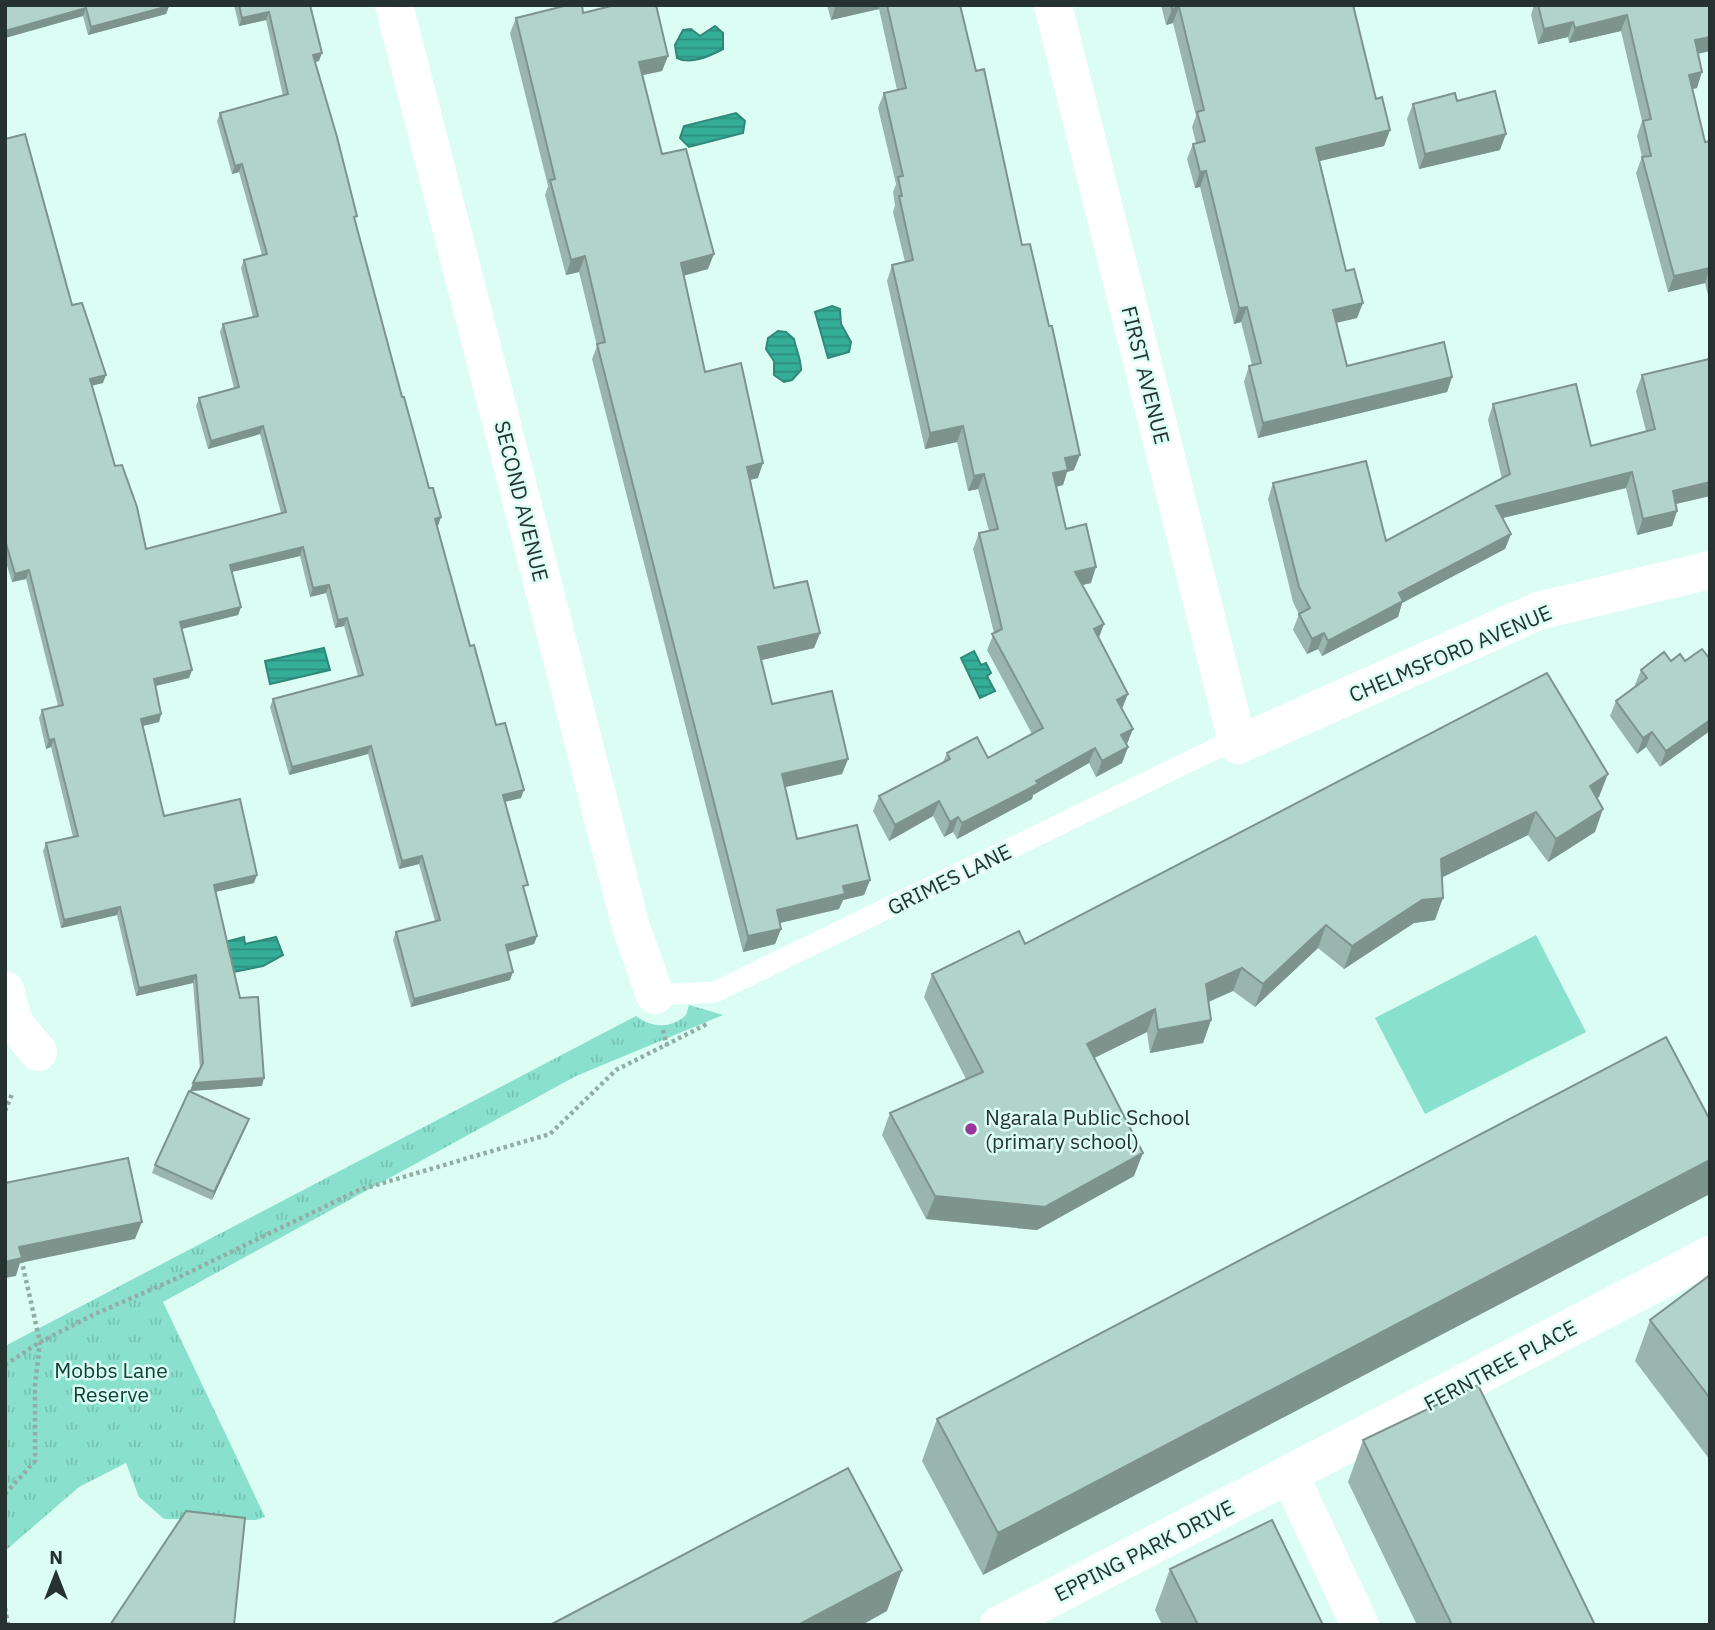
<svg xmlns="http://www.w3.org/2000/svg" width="1715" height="1630" font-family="'IBM Plex Sans',sans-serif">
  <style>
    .grass { fill: #89e1cd }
    .park { fill: url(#park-tufts) }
    .water { fill: url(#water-rules); stroke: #308978; stroke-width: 2 }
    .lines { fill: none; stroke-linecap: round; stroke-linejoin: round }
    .path { stroke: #93ada6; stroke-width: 4.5; stroke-dasharray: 3.5 3.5; stroke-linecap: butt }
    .lane { stroke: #fff; stroke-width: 21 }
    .street { stroke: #fff; stroke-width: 38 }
    .wall { fill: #99b5ae }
    .shaded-wall { fill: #7d948d }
    .building { fill: #b2d3ca; stroke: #7d948d; stroke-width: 2 }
    .poi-dot { fill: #9b369b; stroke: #dbfdf4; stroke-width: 2.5 }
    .labels { text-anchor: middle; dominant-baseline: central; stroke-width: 5; stroke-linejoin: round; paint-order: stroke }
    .street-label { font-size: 21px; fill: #25322f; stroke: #dbfdf4 }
    .poi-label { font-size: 21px; fill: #25322f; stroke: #dbfdf4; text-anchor: start }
    .park-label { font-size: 21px; fill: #0a4036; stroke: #dbfdf4 }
  </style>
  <defs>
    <pattern id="park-tufts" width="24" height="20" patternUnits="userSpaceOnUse" patternTransform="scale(1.75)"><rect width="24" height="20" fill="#89e1cd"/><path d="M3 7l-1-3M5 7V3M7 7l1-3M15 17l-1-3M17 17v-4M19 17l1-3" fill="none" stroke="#76c2b0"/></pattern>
    <pattern id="water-rules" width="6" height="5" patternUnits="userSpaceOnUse" patternTransform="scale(1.75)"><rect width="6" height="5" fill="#35ae98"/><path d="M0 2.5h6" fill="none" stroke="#2d8e7c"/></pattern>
  </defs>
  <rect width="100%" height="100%" fill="#dbfdf4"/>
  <path class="grass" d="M1536 935 1586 1032 1425 1114 1375 1018Z"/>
  <path class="park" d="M689 1005 723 1015 576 1076 163 1302 265 1517 256 1520 164 1519 139 1497 126 1463 79 1487 5 1551V1346L636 1016C652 1028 671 1029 686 1015Z"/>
  <path class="water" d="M715 26 723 33V49C710 56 691 65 677 58L675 45 683 30 691 29 700 36Z
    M736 113 745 121 743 133 689 147 680 138 684 126Z
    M832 306 840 309 841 324 851 342 849 352 828 358 815 312Z
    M778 331 786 332 794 339C796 350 801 358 801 370L792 380 784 382 774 375V361L766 349 768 338Z
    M324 648 330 670 270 684 265 661Z
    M974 651 981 665 986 663 991 673 987 676 995 691 980 698 961 658Z
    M244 937 245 944 276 937 283 955 263 966 233 972 225 942Z"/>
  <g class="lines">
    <path class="path" d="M663 1030 667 1046
      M5 1111 12 1094
      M5 1365 40 1342 95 1314 173 1280 359 1190 550 1134 616 1070 709 1023
      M5 1494 35 1461V1385L40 1342 21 1258
      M5 1608 8 1625"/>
    <path class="lane" d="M655 995 715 992 1219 747 1238 745"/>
    <path class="street" d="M394 5 631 927 655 995
      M1053 5 1238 745 1538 611 1710 570
      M5 990 14 1023 38 1052
      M1290 1476 1360 1625
      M999 1625 1710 1255"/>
  </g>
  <path class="wall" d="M5 5 169 6 166 14 88 35 83 16 5 38Z
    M234 5H310L319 61 315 62 355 221 402 397 438 526H437L470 646 521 798 505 802 525 893 537 936 534 944 508 952 510 980 411 1007 393 940 396 932 435 921 419 864 399 869 368 754 289 775 270 707 273 699 358 676 344 626 335 628 326 593 310 597 300 556 232 572 241 607 238 615 182 629 192 670 189 678 155 686 161 714 159 722 143 726 164 816 254 883 215 892 262 1086 190 1091 200 1069 193 983 136 996 117 915 61 928 43 851 46 843 73 837 51 747 46 749 39 718 42 710 58 706 26 579 12 582 5 559V139L103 383 92 385 115 466 146 549 281 513 260 434 208 449 196 406 199 398 234 388 220 332 223 324 253 317 241 268 244 260 262 255 239 172 232 174 217 121 220 113 283 96 266 20 239 26Z
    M827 5H960L976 71 1022 245 1074 470 1067 472 1063 485 1056 487 1066 529 1091 583 1082 585 1122 709 1127 744 1126 745 1128 747 1122 763 1096 777 1089 763 1033 795 1032 799 957 839 953 832 944 837 933 816 889 841 873 811 879 796 943 762 947 753 988 758 1032 734 987 650 994 633 973 549 979 533 989 531 978 489 968 491 957 442 925 449 887 281 892 265 905 262 893 212 895 205 893 192 896 184 878 108 884 93 897 90 879 9 831 20Z
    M1161 5H1353L1376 99 1390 130 1384 146 1320 161 1357 318 1336 323 1347 366 1452 377 1447 392 1258 438 1244 382 1249 366 1252 365 1241 322 1234 324 1200 187 1195 188 1187 159 1193 144 1196 143 1192 127 1196 116 1173 23 1166 25Z
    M1534 5H1710L1698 54 1697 88 1692 89 1705 142 1710 141V303L1705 283 1668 292 1636 173 1642 157 1637 136 1642 121 1621 31 1569 43 1568 37 1538 44 1531 15Z
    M583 13 668 56 662 71 642 75 662 154 708 269 683 276 705 372 758 478 750 480 774 588 820 633 814 648 761 660 772 704 848 759 842 774 785 787 797 839 870 880 864 895 843 900 839 909 780 923 781 929 775 944 743 952 592 359 597 346 579 272 566 275 545 195 548 186 510 33 516 18Z
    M1457 101 1500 150 1419 169 1407 119 1413 104Z
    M1710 364V496L1676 504 1677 511 1672 526 1637 535 1626 488 1503 518 1511 534 1505 549 1402 603 1398 617 1322 656 1318 649 1307 654 1293 630 1299 614 1293 602 1268 499 1273 483 1386 541 1502 479 1488 420 1493 404 1591 446 1646 431 1636 391 1642 375Z
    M1710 659 1660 767 1646 747 1637 754 1610 716 1616 701 1636 686 1635 685 1641 670 1671 661H1685Z
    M1599 797 1597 798 1595 832 1548 862 1528 835 1442 877 1435 920 1414 923 1344 969 1318 948 1255 1007 1233 991 1209 1002 1211 1020 1203 1043 1150 1053 1147 1032 1094 1058 1134 1176 1037 1230 926 1219 882 1135 890 1113 966 1079 924 997 932 974 1025 944Z
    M1666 1037 983 1575 922 1461 937 1419Z
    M249 1119 212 1200 152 1173 155 1165Z
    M1710 1275V1460L1635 1361 1650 1320Z
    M1363 1440 1595 1625H1417L1348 1482Z
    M1170 1569 1323 1625H1162L1155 1610Z"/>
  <path class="shaded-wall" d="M836 5H880L879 9 831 20Z
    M169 6 166 14 88 35 91 27Z
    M1179 7 1173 23 1166 25 1172 9Z
    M86 8 83 16 5 38V31Z
    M269 12 266 20 239 26 242 18Z
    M1627 15 1621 31 1569 43 1575 28Z
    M1573 22 1568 37 1538 44 1544 29Z
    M1710 37V51L1689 56 1695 40Z
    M322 53 319 61 311 63 313 55Z
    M668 56 662 71 634 77 639 62Z
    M1702 72 1697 88 1683 91 1689 75Z
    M1390 130 1384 146 1311 163 1316 148Z
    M1506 134 1500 150 1419 169 1425 154Z
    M242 164 239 172 232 174 235 166Z
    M1206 171 1200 187 1195 188 1200 172Z
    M714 254 708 269 675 278 681 263Z
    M585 256 579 272 566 275 571 260Z
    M1710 268 1705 283 1668 292 1674 276Z
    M1363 303 1357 318 1327 325 1333 310Z
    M1247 307 1241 322 1234 324 1239 308Z
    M106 375 103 383 87 387 90 379Z
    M1452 377 1447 392 1258 438 1263 423Z
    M263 426 260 434 208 449 211 441Z
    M963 426 957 442 925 449 930 433Z
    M1080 455 1074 470 1067 472 1063 485 1047 489 1053 473 1065 458Z
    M763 463 758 478 741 482 747 467Z
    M1632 472 1626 488 1490 521 1496 506Z
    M984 474 978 489 968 491 974 476Z
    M1710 482V496L1667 506 1673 491Z
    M1677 511 1672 526 1637 535 1643 519Z
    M441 517 438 526 432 527 435 519Z
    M1511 534 1505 549 1402 603 1398 617 1322 656 1328 641 1399 593Z
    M303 547 300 556 227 573 230 565Z
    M1096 567 1091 583 1069 588 1075 572Z
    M29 570 26 579 12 582 15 574Z
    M329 585 326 593 310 597 313 588Z
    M241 607 238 615 177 630 180 622Z
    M347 618 344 626 335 628 338 620Z
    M1104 624 1098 640 1094 629Z
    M820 633 814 648 753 662 758 647Z
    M1324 633 1318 649 1307 654 1312 639Z
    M192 670 189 678 151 687 154 679Z
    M1128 694 1122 709 1117 700Z
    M161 714 159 722 138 727 141 719Z
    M1710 720V731L1660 767 1666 751Z
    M1133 729 1127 744 1115 750 1121 735Z
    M1652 732 1646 747 1637 754 1643 738Z
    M54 739 51 747 46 749 49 740Z
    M371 746 368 754 289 775 292 767Z
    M1128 747 1122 763 1096 777 1102 761Z
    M1095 748 1089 763 1033 795 1032 799 957 839 962 823Z
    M848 759 842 774 777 789 782 774Z
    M1608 774 1599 797 1582 809 1590 786Z
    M524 790 521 798 500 803 503 795Z
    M939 801 933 816 889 841 895 825Z
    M1603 809 1595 832 1548 862 1556 839Z
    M1536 812 1528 835 1433 882 1441 859Z
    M958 817 953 832 944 837 950 822Z
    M422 856 419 864 399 869 402 861Z
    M257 875 254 883 211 893 214 885Z
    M870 880 864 895 843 900 839 909 771 925 777 910 843 886Z
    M1443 898 1435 920 1414 923 1344 969 1352 946 1422 900Z
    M120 907 117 915 61 928 64 920Z
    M1326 925 1318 948 1255 1007 1263 984Z
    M781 929 775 944 743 952 748 936Z
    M537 936 534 944 503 953 506 945Z
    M1242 968 1233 991 1198 1006 1206 984Z
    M513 972 510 980 411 1007 414 999Z
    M196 975 193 983 136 996 139 988Z
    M1155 1009 1147 1032 1078 1066 1087 1044Z
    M1211 1020 1203 1043 1150 1053 1158 1030Z
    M264 1078 262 1086 190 1091 193 1083Z
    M249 1119 246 1127 212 1200 214 1192Z
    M1143 1153 1134 1176 1037 1230 926 1219 935 1196Z
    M1710 1160V1194L983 1575 998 1533Z
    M142 1222 135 1239 20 1263 16 1276 5 1278V1262L19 1247Z
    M902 1570 887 1611 862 1625H798Z"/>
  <path class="building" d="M5 5H169V6L91 27 86 8 5 31Z
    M239 5H310L322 53 313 55 337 137 357 216 354 217 402 397H404L429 488H433L441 517 435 519 470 646 474 645 496 725 505 723 524 790 503 795 528 885 523 886 537 936 506 945 513 972 414 999 396 932 440 920 422 856 402 861 371 746 292 767 273 699 363 675 347 618 338 620 329 585 313 588 303 547 230 565 241 607 180 622 192 670 154 679 161 714 141 719 164 816 240 799 257 875 214 885 240 998 258 997 264 1078 193 1083 203 1063 196 975 139 988 120 907 64 920 46 843 78 836 54 739 49 740 42 710 63 705 29 570 15 574 5 540V139L25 134 72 305 82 303 106 375 90 379 115 466 122 465 137 507 146 549 286 512 263 426 211 441 199 398 239 387 223 324 258 316 244 260 267 254 242 164 235 166 220 113 288 94 269 12 242 18Z
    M568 5H582L583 13 615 5H656L668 56 639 62 662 154 686 149 714 254 681 263 705 372 741 363 763 463 747 467 774 588 807 581 820 633 758 647 772 704 832 691 848 759 782 774 797 839 857 825 870 880 843 886 845 894 777 910 781 929 748 936 597 344 605 342 585 256 571 260 550 180 555 179 516 18Z
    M887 5H960L976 71 984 69 1022 245 1030 244 1049 326H1052L1080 455 1065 458 1068 470 1053 473 1066 529 1086 524 1096 567 1075 572 1104 624 1094 629 1128 694 1117 700 1133 729 1121 735 1128 747 1102 761 1095 748 1036 781 1038 784 962 823 958 817 950 822 939 801 895 825 879 796 950 759 947 753 977 737 988 758 1043 728 992 634 1002 629 979 533 998 529 984 474 974 476 963 426 930 433 892 265 913 260 899 196H902L898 177 903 176 884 93 906 88Z
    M1171 5H1353L1376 99 1382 97 1390 130 1316 148 1346 271 1354 269 1363 303 1333 310 1347 366 1444 342 1452 377 1263 423 1249 366 1261 363 1247 307 1239 308 1206 171 1200 172 1193 144 1205 141 1197 112 1204 110 1179 7 1172 9Z
    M1538 5H1710V37L1695 40 1702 72 1689 75 1705 142 1710 141V268L1674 276 1642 157 1651 156 1643 121 1651 119 1627 15 1575 28 1573 22 1544 29Z
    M1495 91 1506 134 1425 154 1413 104 1455 93 1457 101Z
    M1709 359 1710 364V482L1673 491 1677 511 1643 519 1632 472 1496 506 1511 534 1399 593 1403 601 1328 641 1324 633 1312 639 1299 614 1310 608 1299 587 1273 483 1366 461 1386 541 1510 474 1493 404 1576 384 1591 446 1655 429 1642 375Z
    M1702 649 1710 659V720L1666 751 1652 732 1643 738 1616 701 1647 678 1641 670 1664 652 1671 661 1680 654 1685 661Z
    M1547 673 1608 774 1590 786 1603 809 1556 839 1536 812 1441 859 1443 898 1422 900 1352 946 1326 925 1263 984 1242 968 1206 984 1211 1020 1158 1030 1155 1009 1087 1044 1143 1153 1045 1207 935 1196 890 1113 983 1072 932 974 1019 931 1025 944Z
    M1666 1037 1710 1120V1160L998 1533 937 1419Z
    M189 1091 249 1119 214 1192 155 1165Z
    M128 1158 142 1222 19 1247 22 1258 5 1262V1183Z
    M1710 1275V1398L1650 1320Z
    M1478 1385 1595 1625H1452L1363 1440Z
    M848 1468 902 1570 798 1625H550Z
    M186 1511 245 1518 234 1625H110Z
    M1272 1520 1323 1625H1198L1170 1569Z"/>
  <circle class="poi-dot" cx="971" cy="1129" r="7"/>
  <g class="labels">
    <g class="street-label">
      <text transform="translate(1146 375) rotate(76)">FIRST AVENUE</text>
      <text transform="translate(522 501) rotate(76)">SECOND AVENUE</text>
      <text transform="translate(1450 653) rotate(-23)">CHELMSFORD AVENUE</text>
      <text transform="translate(949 879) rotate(-26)">GRIMES LANE</text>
      <text transform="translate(1500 1365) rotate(-28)">FERNTREE PLACE</text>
      <text transform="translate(1144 1550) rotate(-27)">EPPING PARK DRIVE</text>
    </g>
    <g class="poi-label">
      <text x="985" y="1117">Ngarala Public School<tspan x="985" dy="24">(primary school)</tspan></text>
    </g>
    <g class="park-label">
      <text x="111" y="1370">Mobbs Lane<tspan x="111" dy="24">Reserve</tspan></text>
    </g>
  </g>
  <rect width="1715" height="1630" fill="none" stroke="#25322f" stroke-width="14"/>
  <g transform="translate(56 1574)" stroke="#dbfdf4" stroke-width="5" paint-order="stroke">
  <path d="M0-5L12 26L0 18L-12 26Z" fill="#25322f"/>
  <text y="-10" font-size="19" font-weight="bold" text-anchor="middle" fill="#25322f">N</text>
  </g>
</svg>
